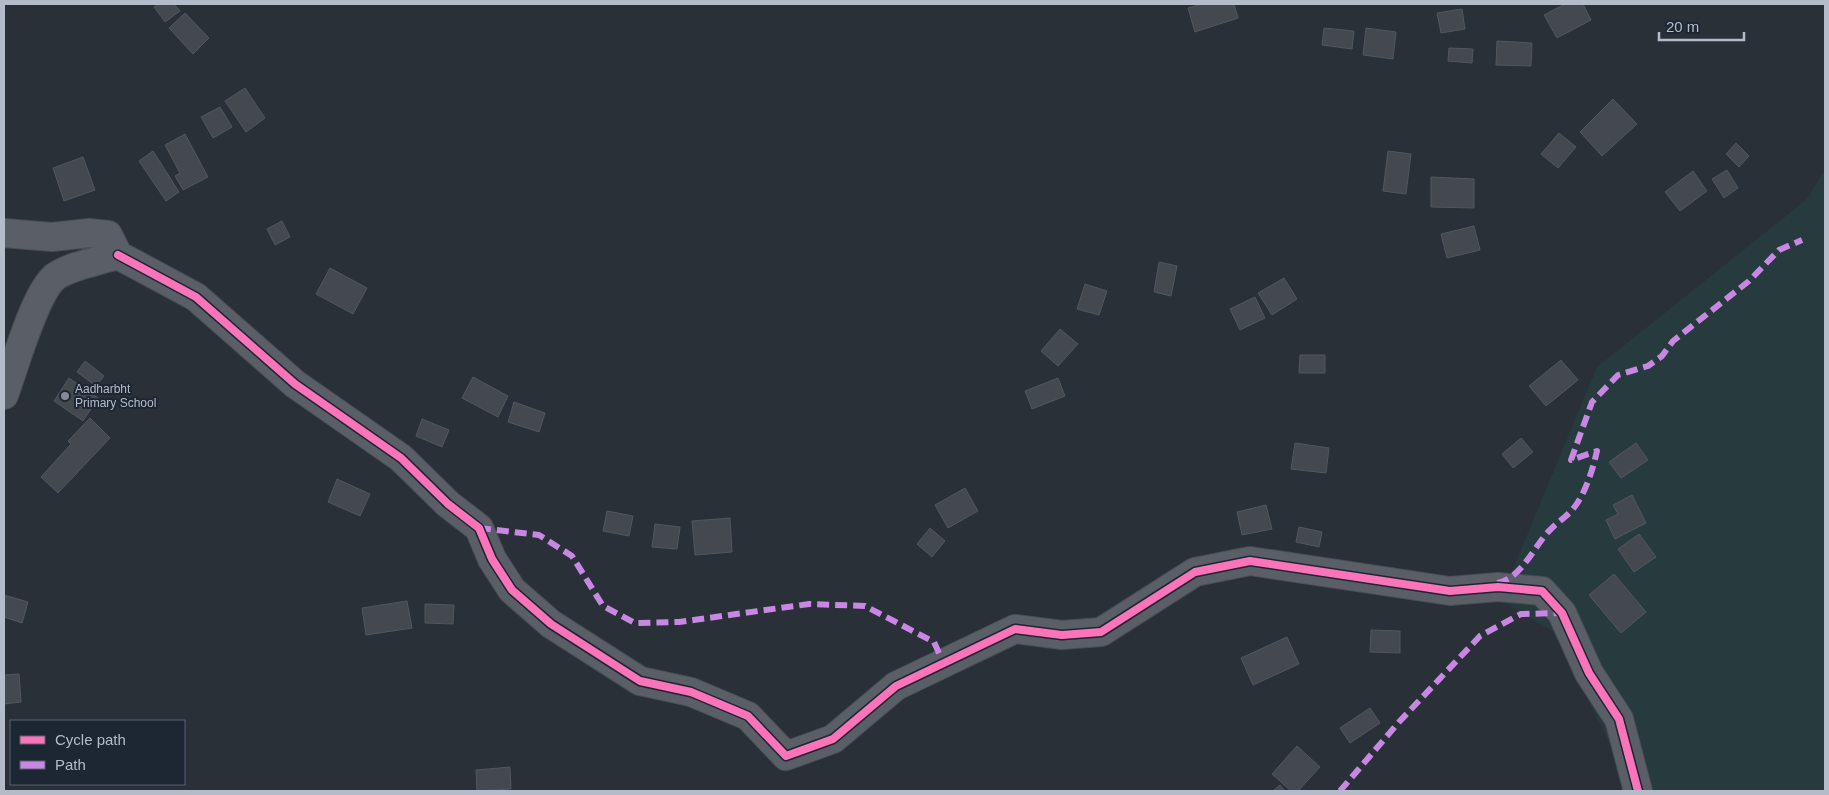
<svg xmlns="http://www.w3.org/2000/svg" width="1829" height="795" font-family="Helvetica,sans-serif">
  <style>
    .green { fill: #273a3e }
    .building { fill: #444950; stroke: #52575f }
    .lines { fill: none; stroke-linecap: round; stroke-linejoin: round }
    .minor-casing { stroke: #484c53; stroke-width: 30 }
    .minor { stroke: #5a5e66; stroke-width: 28 }
    .quiet { stroke: #c787e3; stroke-width: 6; stroke-dasharray: 12 6; stroke-linecap: butt }
    .cycleway-casing { stroke: #1d2633; stroke-width: 11 }
    .cycleway { stroke: #fb73b8; stroke-width: 8 }
    .poi-dot { fill: #848b96; stroke: #1d2633; stroke-width: 2 }
    .labels { text-anchor: middle; dominant-baseline: central; stroke-width: 4; stroke-linejoin: round; paint-order: stroke }
    .poi-label { font-size: 12px; fill: #b4bcc9; stroke: #1d2633; text-anchor: start }
  </style>
  <rect width="100%" height="100%" fill="#2a3038"/>
  <path class="green" d="M1825 170V791H1622L1618 761 1556 633 1500 600 1597 367 1806 200Z"/>
  <path class="building" d="M159 4H174L180 11 165 22 154 7Z
    M1201 4H1234L1238 18 1195 32 1188 8Z
    M1565 4H1583L1591 20 1557 38 1544 15Z
    M1462 9 1465 29 1441 33 1437 13Z
    M185 13 209 38 193 54 169 28Z
    M1324 28 1354 31 1352 49 1322 45Z
    M1366 28 1396 32 1393 59 1363 55Z
    M1497 41 1532 43 1531 66 1496 65Z
    M1449 48 1473 49 1472 63 1448 61Z
    M245 88 265 118 246 132 225 101Z
    M1613 99 1637 124 1602 156 1580 132Z
    M220 107 232 127 213 138 201 117Z
    M1559 133 1576 147 1558 168 1541 154Z
    M185 134 208 177 183 190 175 176 180 173 165 145Z
    M1736 143 1749 156 1739 167 1726 154Z
    M153 151 179 192 166 201 139 161Z
    M1388 151 1411 154 1406 194 1383 191Z
    M83 157 95 190 64 201 53 168Z
    M1727 170 1738 188 1724 198 1712 179Z
    M1693 171 1707 191 1680 211 1665 192Z
    M1431 177 1474 179V208L1431 207Z
    M282 221 290 237 275 245 267 229Z
    M1474 226 1480 250 1447 258 1441 234Z
    M1159 262 1177 266 1171 296 1154 292Z
    M330 268 367 288 353 314 316 294Z
    M1284 278 1297 299 1272 315 1258 293Z
    M1085 284 1107 291 1099 315 1077 309Z
    M1255 297 1265 318 1240 330 1230 309Z
    M1060 329 1078 344 1058 366 1041 351Z
    M1300 355H1325V373H1299Z
    M1561 360 1578 380 1546 406 1529 386Z
    M85 361 104 376 96 386 77 372Z
    M473 377 508 396 498 417 462 398Z
    M69 378 98 398 83 421 54 401Z
    M1058 378 1065 396 1032 409 1025 391Z
    M514 402 545 413 539 432 508 422Z
    M90 418 110 438 58 493 41 477 71 444 68 441Z
    M422 419 449 430 442 447 416 436Z
    M1521 438 1533 452 1513 468 1502 454Z
    M1295 443 1329 448 1326 473 1291 469Z
    M1636 443 1648 460 1621 478 1609 462Z
    M337 479 370 494 360 516 328 502Z
    M965 488 978 511 948 528 935 505Z
    M1632 495 1646 523 1615 539 1606 520 1618 514 1613 505Z
    M1266 505 1272 529 1242 535 1237 512Z
    M607 511 633 516 629 536 603 531Z
    M730 518 732 552 695 555 692 521Z
    M655 524 680 527 677 549 652 547Z
    M1299 527 1322 532 1319 547 1296 542Z
    M930 528 945 541 932 557 917 544Z
    M1639 534 1656 557 1634 572 1618 549Z
    M1614 574 1646 612 1621 633 1589 595Z
    M4 595 28 602 22 623 4 617Z
    M407 601 412 628 366 635 362 608Z
    M425 604 454 605 453 624 425 623Z
    M1371 630 1400 631V653L1370 652Z
    M1287 637 1299 664 1253 685 1241 658Z
    M19 674 21 702 4 704V675Z
    M1370 708 1380 723 1350 743 1340 728Z
    M1297 746 1320 767 1298 791H1291L1272 774Z
    M510 767 511 789 477 791 476 770Z
    M1280 785 1285 791H1273Z"/>
  <g class="lines">
    <g class="minor-casing">
      <path id="minor" d="M4 233 52 237 89 233 108 235 118 255C99 261 73 265 56 276 35 291 14 369 4 395
        M118 255 196 297 295 384 401 458 448 504 479 528 492 559 512 590 551 624 640 681 691 692 748 716 786 756 833 739 896 686 1015 629 1062 635 1101 632 1195 572 1250 561 1450 591 1498 587 1542 591 1562 613 1589 673 1619 719 1638 791"/>
    </g>
    <use href="#minor" class="minor"/>
    <path class="quiet" d="M479 528 539 535 572 556 603 606 635 623 679 622 809 604 865 606 934 642 943 662
      M1497 583C1522 579 1534 545 1551 529 1561 519 1570 515 1578 502 1587 488 1593 468 1597 451L1571 460 1592 402 1618 375 1648 366 1662 356 1673 341 1749 281 1779 250 1802 240
      M1340 791 1399 722 1480 636 1521 614 1562 613"/>
    <g class="cycleway-casing">
      <path id="cycleway" d="M118 255 196 297 295 384 401 458 448 504 479 528 492 559 512 590 551 624 640 681 691 692 748 716 786 756 833 739 896 686 1015 629 1062 635 1101 632 1195 572 1250 561 1450 591 1498 587 1542 591 1562 613 1589 673 1619 719 1638 791"/>
    </g>
    <use href="#cycleway" class="cycleway"/>
  </g>
  <circle class="poi-dot" cx="65" cy="396" r="5"/>
  <g class="labels">
    <g class="poi-label">
      <text x="75" y="389">Aadharbht<tspan x="75" dy="14">Primary School</tspan></text>
    </g>
  </g>
  <rect width="1829" height="795" fill="none" stroke="#b4bcc9" stroke-width="10"/>
  <rect x="10" y="720" width="175" height="65" fill="#1d2633" stroke="#59626f"/>
  <rect x="20" y="736" width="25" height="8" fill="#fb73b8" stroke="#59626f"/>
  <text x="55" y="745" font-size="15" fill="#b4bcc9">Cycle path</text>
  <rect x="20" y="761" width="25" height="8" fill="#c787e3" stroke="#59626f"/>
  <text x="55" y="770" font-size="15" fill="#b4bcc9">Path</text>
  <path d="M1659 32v8h85v-8" fill="none" stroke="#b4bcc9" stroke-width="2.5"/>
  <text x="1666" y="32" font-size="15" fill="#b4bcc9" stroke="#1d2633" stroke-width="4" paint-order="stroke">20 m</text>
</svg>
